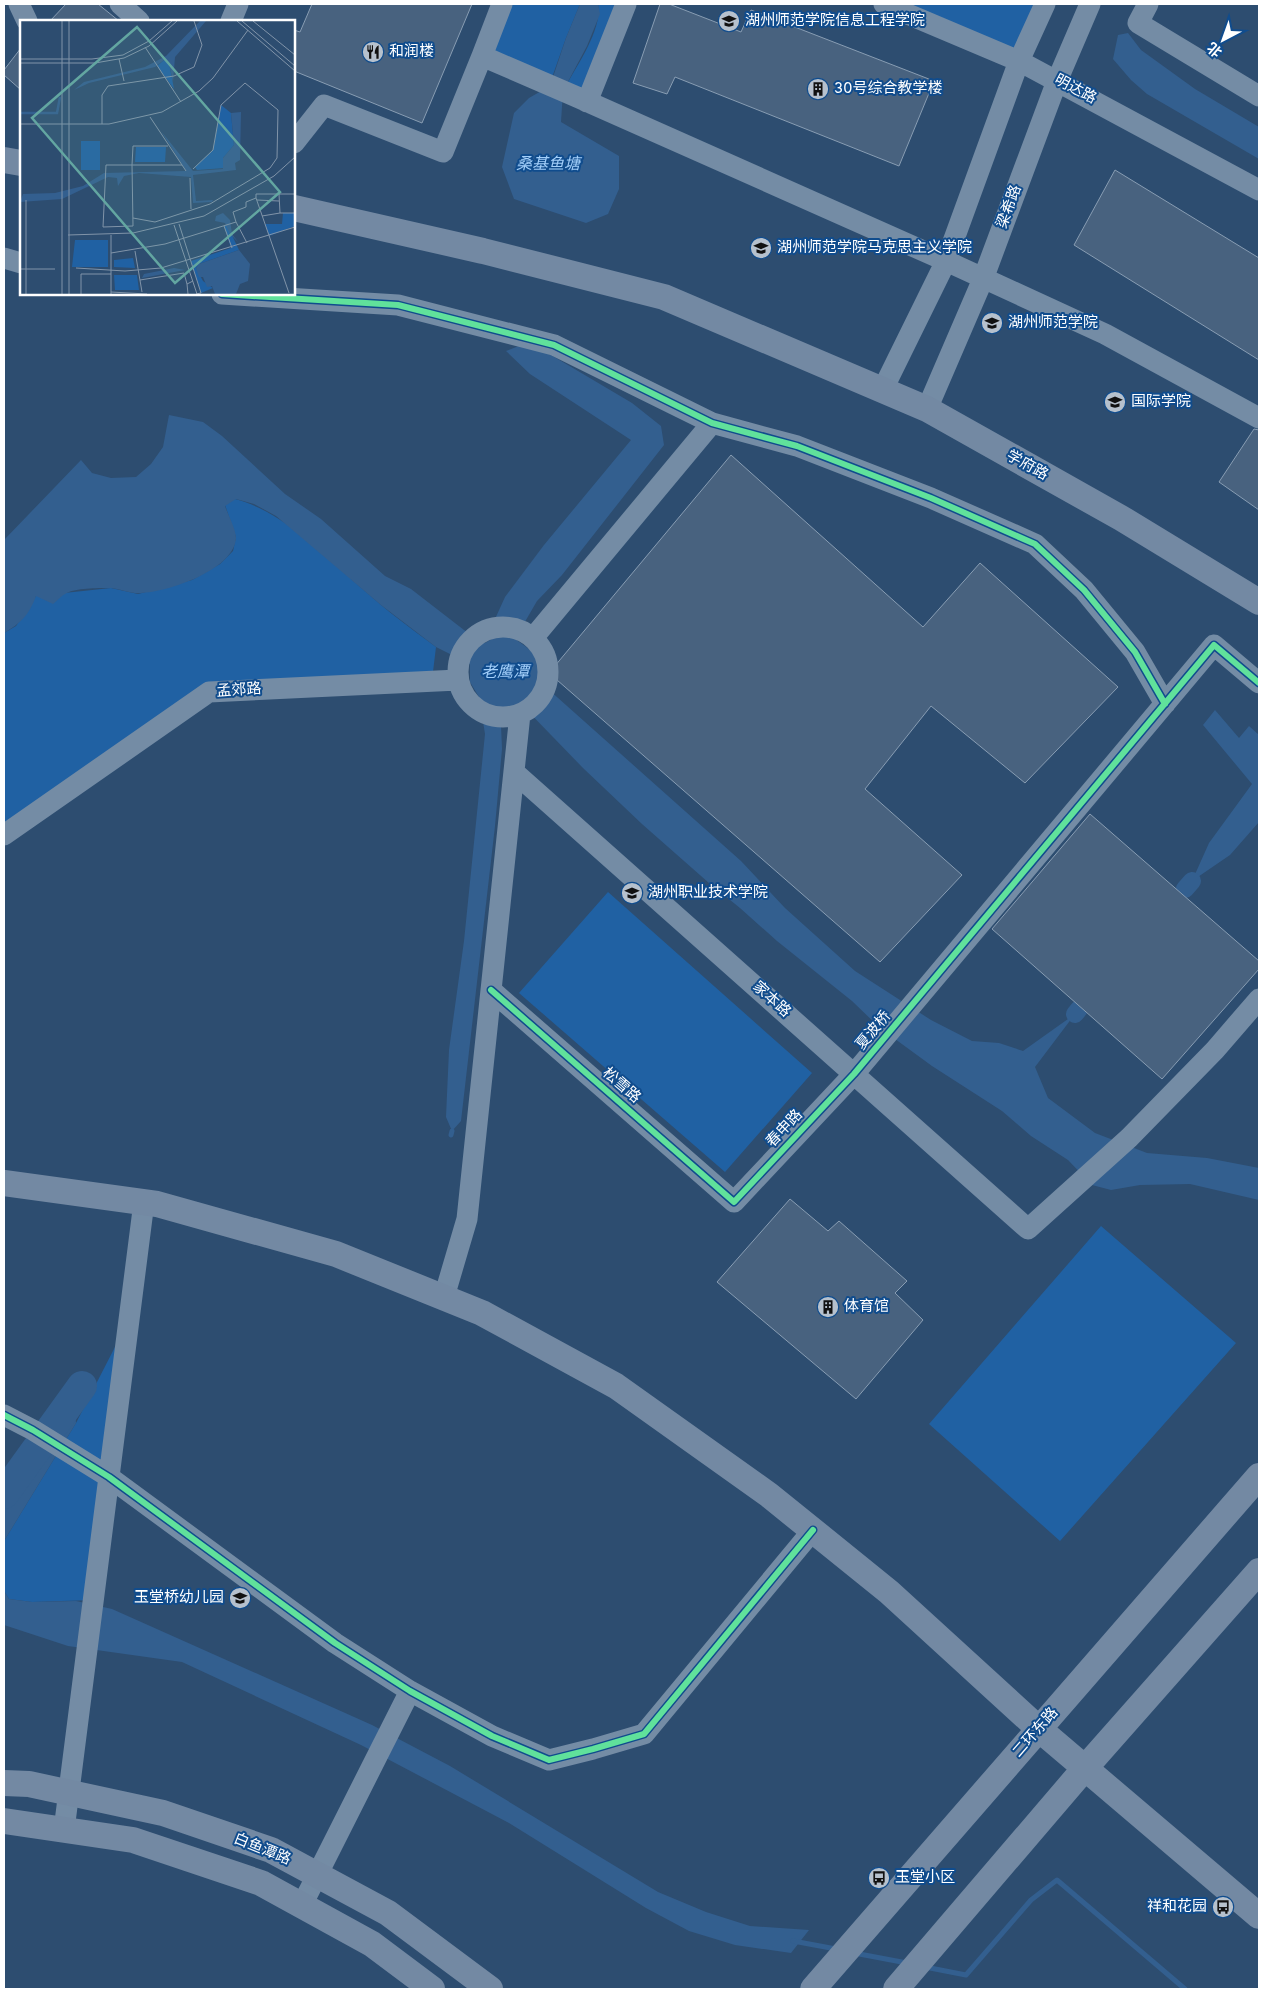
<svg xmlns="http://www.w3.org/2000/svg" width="1263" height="1993" font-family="Overpass,'Noto Sans SC',sans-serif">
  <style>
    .green { fill: #2061a3 }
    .water { fill: #335f8f }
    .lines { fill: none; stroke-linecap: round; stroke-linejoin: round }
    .stream { stroke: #335f8f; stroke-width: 5 }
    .canal { stroke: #335f8f; stroke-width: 18 }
    .river { stroke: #335f8f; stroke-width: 30 }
    .building { fill: #48627f; stroke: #889db3 }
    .minor { stroke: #748ca5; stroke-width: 21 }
    .major { stroke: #7389a3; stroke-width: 26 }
    .cycleway-casing { stroke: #104c8d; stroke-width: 9 }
    .cycleway { stroke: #60e19b; stroke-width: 6 }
    .labels { text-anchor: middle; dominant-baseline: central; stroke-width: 4; stroke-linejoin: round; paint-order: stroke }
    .poi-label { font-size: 15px; fill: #fff; stroke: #104c8d; text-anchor: start }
    .street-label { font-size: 15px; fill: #fff; stroke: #104c8d }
    .water-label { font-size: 16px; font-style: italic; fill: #a3cffa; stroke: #104c8d }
    .inset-river { fill: none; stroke: #335f8f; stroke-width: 2.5 }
    .inset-road { fill: none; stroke: #8194a9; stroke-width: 1 }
    .view { fill: #63a6a1; fill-opacity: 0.15; stroke: #63a6a1; stroke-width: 2.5 }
    .inset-edge { fill: none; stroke: #fff; stroke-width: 2.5 }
  </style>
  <rect width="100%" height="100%" fill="#2d4d70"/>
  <path class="green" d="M502 4H580L566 38 549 86 482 56Z
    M598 4H626L587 102 563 91C575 68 603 30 598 4Z
    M884 4H1045L1019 61Z
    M235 499C287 513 326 558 366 592 388 612 412 629 436 647L432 680 209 692 4 835V633L16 626 36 596 111 588 138 594 192 580 220 564 233 551 236 537 225 505Z
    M608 892 812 1073 725 1172 519 993Z
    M1101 1226 1236 1343 1060 1541 929 1424Z
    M127 1335 93 1600 32 1602 9 1599 4 1591V1541L76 1423 115 1347Z"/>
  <path class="water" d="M580 4H598L600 14 587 46 563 91 561 122 619 156V189L608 214 586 223 514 199 502 167 514 113 529 98 550 86 566 38Z
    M1128 33 1141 50 1195 89 1259 127V159L1147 94 1131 80 1113 59 1118 35Z
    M529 342 632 403 661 426 664 445 562 575 537 601 515 639C535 653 539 655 539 681L741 861 785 908 855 971 931 1020 972 1041 999 1043 1023 1051 1075 1014 1035 1067 1048 1098 1095 1133 1147 1153 1207 1158 1259 1168V1200L1190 1184 1140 1185 1111 1190 1092 1185 1068 1160 1031 1136 1002 1111 932 1066 880 1028 852 1001 777 941 740 908 709 883 642 824 583 768 521 704 507 708 501 725 502 749 495 826 461 1121 452 1131 446 1117 449 1050 464 941 485 734 479 697 470 682V664L436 647 381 605 276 516 254 504 236 499 225 506C228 515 236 529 236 538 234 570 168 592 141 593 131 594 121 589 111 588 101 588 78 588 69 592 63 594 58 600 53 604L36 596C29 615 21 623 4 633V540L81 460 92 473 111 478 136 477 151 464 163 447 169 415 203 422 222 436 285 494 321 519 385 576 411 589 464 630 485 643 492 639 495 619 505 597 544 545 631 440 530 374 506 351Z
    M1215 710 1239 738 1249 726 1259 735V822L1230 855 1192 881 1209 843 1252 784 1203 725Z
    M74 1396 76 1423 4 1541V1473L51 1408Z
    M4 1591 9 1599 32 1602 76 1601 112 1609 372 1725 450 1766 658 1892 706 1912 750 1926 809 1930 791 1953 735 1945 689 1931 646 1908 509 1823 361 1745 182 1662 68 1646 4 1625Z"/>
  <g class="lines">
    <path class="stream" d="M451 1135 452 1131
      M793 1941 836 1949
      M854 1953 907 1963
      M925 1967 966 1975 1031 1900 1057 1880 1185 1989"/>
    <path class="canal" d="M1185 889 1192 881
      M1075 1014 1079 1009"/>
    <path class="river" d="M4 1494 82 1386"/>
  </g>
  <path class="building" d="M66 4H98L119 21H50Z
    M312 4H472L422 123 294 71V30L300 32Z
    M660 4H669L741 32 751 10 934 81 899 166 675 77 667 94 633 83Z
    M21 48V90L4 75V70Z
    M1115 170 1259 258V360L1074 245Z
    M1254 429 1259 430V510L1219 482Z
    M731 455 923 627 980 563 1118 687 1025 783 931 706 865 789 962 875 880 962 549 673Z
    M1090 814 1259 961V969L1162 1079 992 929Z
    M790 1199 828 1231 839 1221 907 1281 895 1293 923 1320 856 1399 717 1282Z"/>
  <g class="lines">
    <path class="minor" d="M19 4 27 21
      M120 4 139 21
      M502 4 482 56 577 97 946 261 1105 334 1259 418
      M884 4 1019 61 1259 190
      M1148 4 1138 23 1259 96
      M231 21 238 4
      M587 102 626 4
      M294 143 324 105 443 152 482 56
      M4 258 21 263
      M222 294 398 305 554 345 712 423 797 446 931 498 1035 544 1084 590 1135 652 1165 704
      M883 389 946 261 1019 61 1045 4
      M927 409 983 279 1057 81 1090 4
      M458 672a45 45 0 1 1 90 0a45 45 0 1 1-90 0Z
      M533 638 712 423
      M514 772 1028 1229 1129 1138 1215 1050 1259 999
      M4 835 209 692 458 680
      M491 990 734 1202 854 1074 1214 645 1259 683
      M444 1297 467 1219 520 714
      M4 1415 33 1430 109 1477 335 1643 410 1691 492 1736 549 1760 593 1749 644 1734 813 1530
      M64 1830 144 1202
      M302 1905 410 1691"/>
    <path class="major" d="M4 160 21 163
      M294 208 483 251 664 297 927 409 1121 518 1259 602
      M4 1183 157 1204 336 1254 482 1313 616 1386 769 1495 889 1592 1039 1729 1259 1916
      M4 1783 29 1784 163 1813 271 1850 388 1913 490 1989
      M4 1821 133 1840 261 1883 372 1944 432 1989
      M813 1989 1259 1476
      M896 1989 1085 1768 1259 1571"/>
    <g class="cycleway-casing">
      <path id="cycleway" d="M222 294 398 305 554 345 712 423 797 446 931 498 1035 544 1084 590 1135 652 1165 704
        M491 990 734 1202 854 1074 1214 645 1259 683
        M4 1415 33 1430 109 1477 335 1643 410 1691 492 1736 549 1760 593 1749 644 1734 813 1530"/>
    </g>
    <use href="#cycleway" class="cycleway"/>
  </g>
  <defs>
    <g id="university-disc" transform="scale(1.125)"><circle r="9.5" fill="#b6c1cd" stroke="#104c8d"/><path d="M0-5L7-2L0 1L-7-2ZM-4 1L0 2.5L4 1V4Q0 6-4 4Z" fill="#111"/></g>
    <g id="restaurant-disc" transform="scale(1.125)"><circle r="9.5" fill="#b6c1cd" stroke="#104c8d"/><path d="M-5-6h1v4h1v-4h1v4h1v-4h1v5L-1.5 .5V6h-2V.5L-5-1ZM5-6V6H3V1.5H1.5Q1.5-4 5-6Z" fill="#111"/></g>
    <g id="building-disc" transform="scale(1.125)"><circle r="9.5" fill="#b6c1cd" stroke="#104c8d"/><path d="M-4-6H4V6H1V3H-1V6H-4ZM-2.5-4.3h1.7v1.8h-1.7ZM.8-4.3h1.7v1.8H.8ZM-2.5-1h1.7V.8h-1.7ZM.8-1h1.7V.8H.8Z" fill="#111"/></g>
    <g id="school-disc" transform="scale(1.125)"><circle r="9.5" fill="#b6c1cd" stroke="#104c8d"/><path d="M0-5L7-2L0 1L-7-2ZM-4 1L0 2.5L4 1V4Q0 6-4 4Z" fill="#111"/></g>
    <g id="bus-disc" transform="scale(1.125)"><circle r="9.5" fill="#b6c1cd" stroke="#104c8d"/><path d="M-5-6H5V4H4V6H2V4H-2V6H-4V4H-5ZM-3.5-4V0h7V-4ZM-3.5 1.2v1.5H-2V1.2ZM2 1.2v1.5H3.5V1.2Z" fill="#111"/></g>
  </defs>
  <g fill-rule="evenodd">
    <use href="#university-disc" x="729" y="21"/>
    <use href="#restaurant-disc" x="373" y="52"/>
    <use href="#building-disc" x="818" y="89"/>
    <use href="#university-disc" x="761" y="248"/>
    <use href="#university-disc" x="992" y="323"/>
    <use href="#university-disc" x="1115" y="402"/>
    <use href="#university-disc" x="632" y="893"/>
    <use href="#building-disc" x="828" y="1307"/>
    <use href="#school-disc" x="240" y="1598"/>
    <use href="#bus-disc" x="879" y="1878"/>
    <use href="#bus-disc" x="1223" y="1907"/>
  </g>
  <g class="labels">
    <g class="poi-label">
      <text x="745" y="21">湖州师范学院信息工程学院</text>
      <text x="389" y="52">和润楼</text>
      <text x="834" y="89">30号综合教学楼</text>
      <text x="777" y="248">湖州师范学院马克思主义学院</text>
      <text x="1008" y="323">湖州师范学院</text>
      <text x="1131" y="402">国际学院</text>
      <text x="648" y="893">湖州职业技术学院</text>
      <text x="844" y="1307">体育馆</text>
      <text x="224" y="1598" text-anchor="end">玉堂桥幼儿园</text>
      <text x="895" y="1878">玉堂小区</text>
      <text x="1207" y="1907" text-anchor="end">祥和花园</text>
    </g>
    <g class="street-label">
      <text transform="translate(1075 90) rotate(28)">明达路</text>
      <text transform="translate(1010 207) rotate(-70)">梁希路</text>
      <text transform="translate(1027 466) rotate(29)">学府路</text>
      <text transform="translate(239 691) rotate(-4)">孟郊路</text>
      <text transform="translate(771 1000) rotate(42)">家本路</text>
      <text transform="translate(874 1031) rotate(-50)">夏波桥</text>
      <text transform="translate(621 1086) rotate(41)">松雪路</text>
      <text transform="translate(785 1129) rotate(-47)">春申路</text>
      <text transform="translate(1036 1733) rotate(-49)">二环东路</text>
      <text transform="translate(262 1850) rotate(22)">白鱼潭路</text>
    </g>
    <g class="water-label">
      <text x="548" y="165">桑基鱼塘</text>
      <text x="505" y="673">老鹰潭</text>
    </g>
  </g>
  <g transform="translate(20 20)">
    <rect width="275" height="275" fill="#2d4d70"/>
    <path d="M144 40 149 43 154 69 137 46ZM201 85 211 93 214 125 203 138 205 148 177 150 175 147 193 130ZM61 121H80V150H61ZM116 127H146L145 142H115ZM263 193H275V206L249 216 245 204H262ZM207 205 219 230 179 244 176 248 183 261 193 268 181 273 171 241 211 228 204 206ZM55 220H88V247H52ZM113 238 115 248 94 247V240ZM94 255H117L119 270H95Z" fill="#2061a3"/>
    <path d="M180 1H186L155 37 153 62 149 43 144 40 135 47 69 63 54 70 64 62 125 47 146 36ZM221 92 220 140 215 143 216 150 173 155 176 181 193 180 192 182 173 183 171 157 119 153 104 156 98 166 97 158 88 157 42 179 0 182 3 174 35 173 63 166 84 153 166 151 141 111 173 151 203 149V138L214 125 211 93ZM203 193 210 200 212 214 218 222 210 214 205 203 195 201 196 196ZM219 230 230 244 228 261 220 264 216 274H195L192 266 187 267 183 257H179L176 248 179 244ZM154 248 165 250 122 258 124 254Z" fill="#335f8f"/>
    <path class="inset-river" d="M0 93H37L40 77"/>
    <path class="inset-road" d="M217 1 275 51M222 1 275 46M233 1 275 35M125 27 161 82M0 39H72L103 35 129 21 152 1M99 39 104 61M0 43H75L104 38 129 26 157 1M130 97 166 151M0 104H89L142 92 179 71 193 58 228 10M82 104V75L88 66 154 56 174 47 182 25 174 1M148 126H113L112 145 113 206 83 207 86 145H162M170 158 171 189M259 174 260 193H275M236 178 269 273M6 180V274M237 180 259 181M242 196 260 193M113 198 135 202 190 184 250 148 257 138 258 90 225 63 201 85 193 130 173 149M216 202 213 192 226 187V182L236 178V174H275M159 204 181 273 176 274M154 205 177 274M204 206 212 228M48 215 113 213 184 196 254 156 275 137M91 215V274M115 231 122 272M91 233 145 224 216 202 227 223M56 248 105 251 141 248 275 207M0 249H35M120 260 164 253 167 264M91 272 127 274M42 274V1M49 274V1M61 274V254H91M168 274 167 264 173 261"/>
    <path class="view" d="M117 7 260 172 155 263 12 98Z"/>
    <rect width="275" height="275" class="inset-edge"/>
  </g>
  <rect width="1263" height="1993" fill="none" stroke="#ffffff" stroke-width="10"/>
  <g transform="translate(1223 40) rotate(221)" stroke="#104c8d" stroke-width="4" paint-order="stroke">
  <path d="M0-4L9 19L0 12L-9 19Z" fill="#ffffff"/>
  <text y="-8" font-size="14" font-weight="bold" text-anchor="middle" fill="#ffffff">北</text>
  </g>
</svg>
